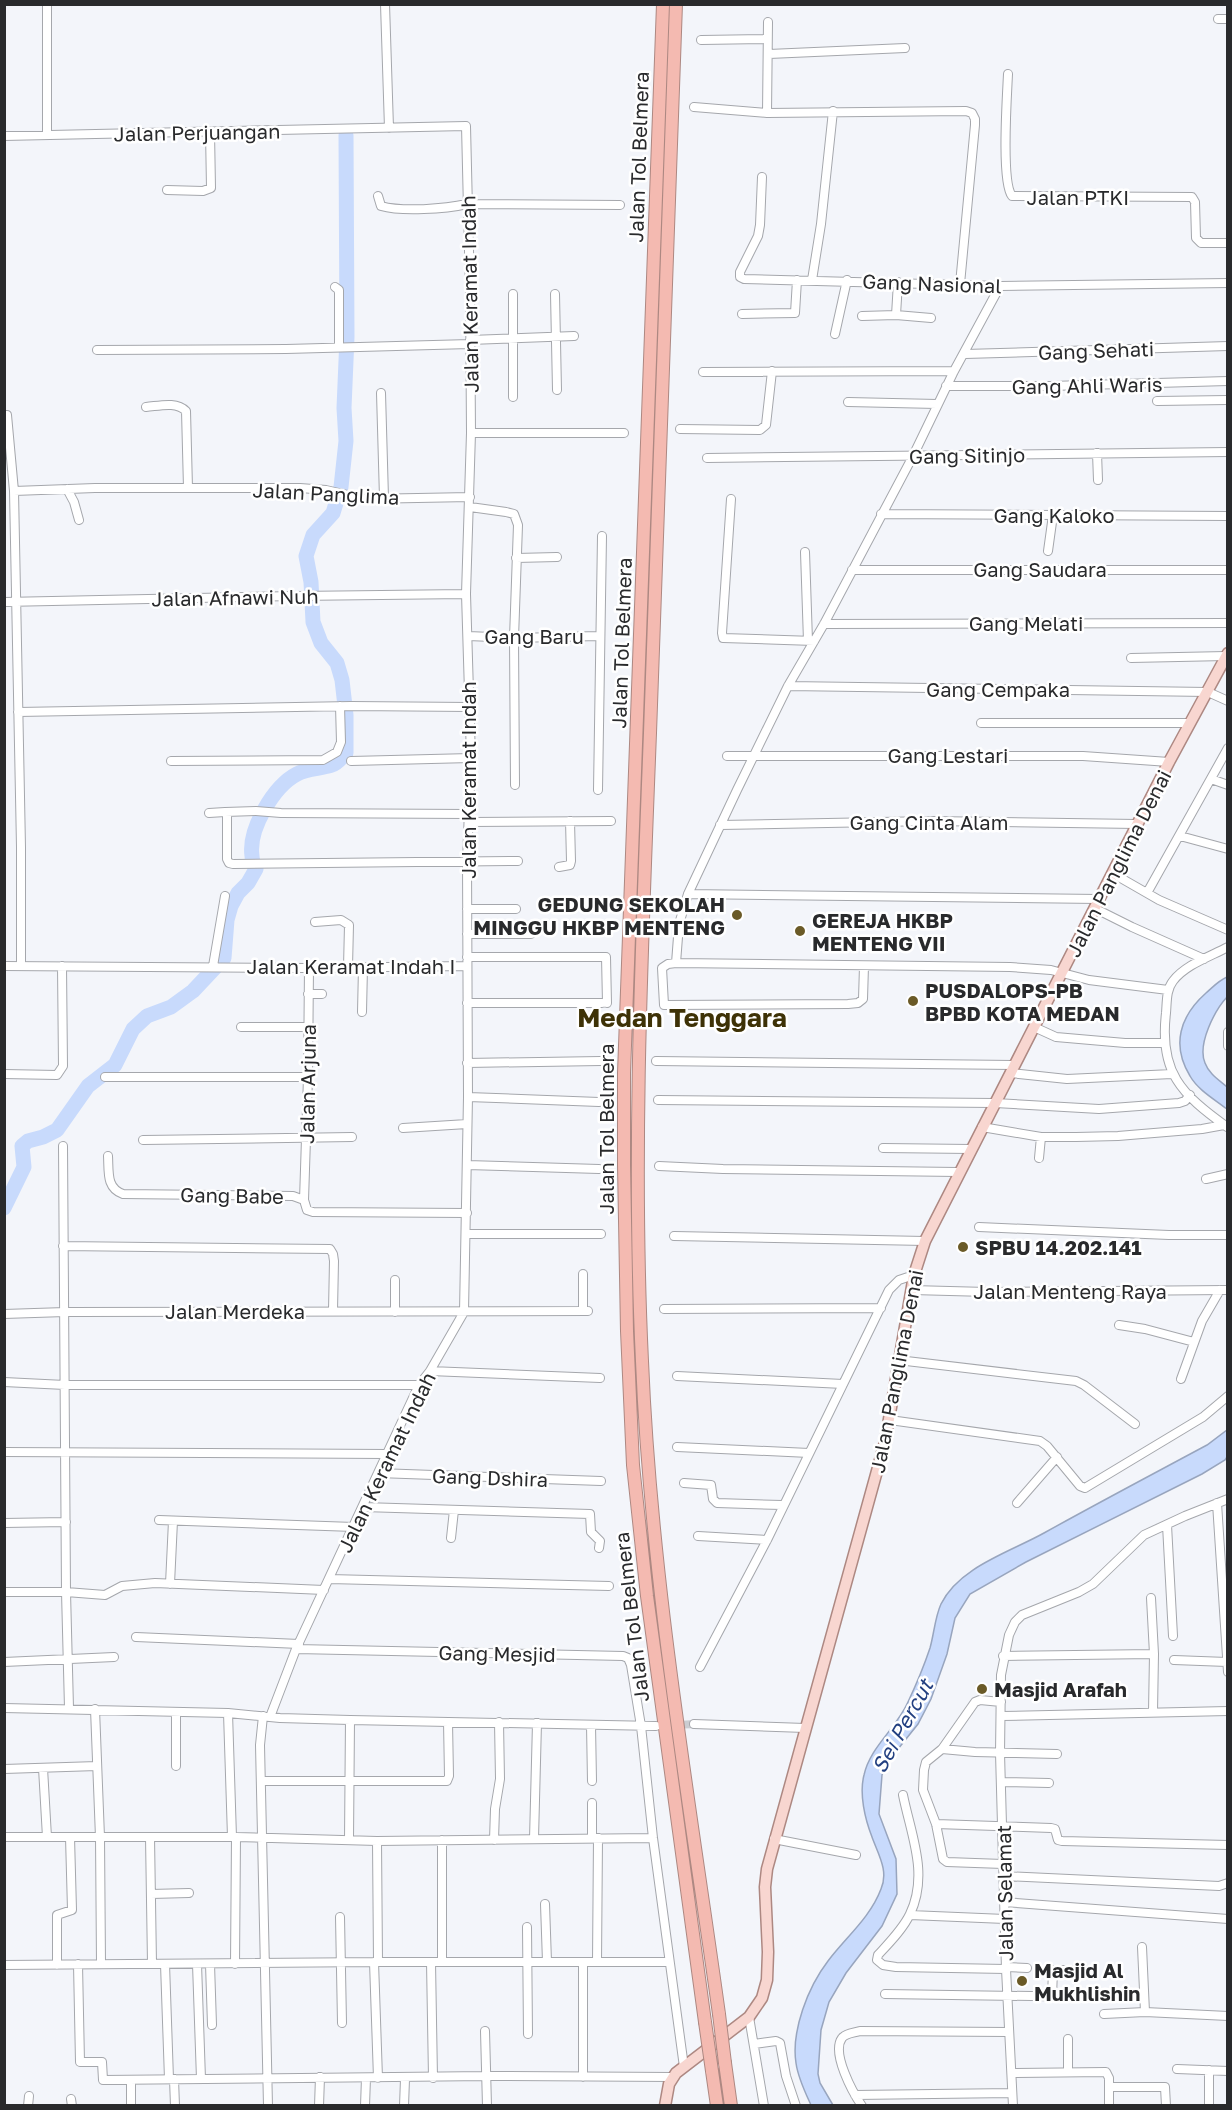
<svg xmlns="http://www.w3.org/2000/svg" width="1232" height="2110" font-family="'Golos Text',sans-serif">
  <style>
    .water { fill: #c8dafc; stroke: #98a5be; stroke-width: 1.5 }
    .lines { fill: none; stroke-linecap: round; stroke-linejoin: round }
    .river { stroke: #c8dafc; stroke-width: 15 }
    .minor-tunnel { stroke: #cbccd1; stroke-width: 8; stroke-dasharray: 8 4; stroke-linecap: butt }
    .minor-casing { stroke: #a5a7ac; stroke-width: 10 }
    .major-casing { stroke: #ad8882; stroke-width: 13 }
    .highway-casing { stroke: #ad8882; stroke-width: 14 }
    .minor { stroke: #fff; stroke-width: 8 }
    .major { stroke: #f8d6d0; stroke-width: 10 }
    .highway { stroke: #f4bab1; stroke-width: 12 }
    .highway-bridge-casing { stroke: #ad8882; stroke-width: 14; stroke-linecap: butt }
    .highway-bridge { stroke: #f4bab1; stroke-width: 12 }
    .poi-dot { fill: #6a5a27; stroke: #fff; stroke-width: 2 }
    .labels { text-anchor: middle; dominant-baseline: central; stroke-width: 5; stroke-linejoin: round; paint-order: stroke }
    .street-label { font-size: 20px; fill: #292a2c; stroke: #fff }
    .poi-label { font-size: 20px; font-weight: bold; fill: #292a2c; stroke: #fff; text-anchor: start }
    .water-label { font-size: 21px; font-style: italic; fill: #234081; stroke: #fff }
    .district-label { font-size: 26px; font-weight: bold; fill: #3e3207; stroke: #fff }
  </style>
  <rect width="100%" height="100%" fill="#f3f5fa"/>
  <path class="water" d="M1227 977V997C1215 1010 1197 1044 1205 1063 1209 1074 1219 1080 1227 1087V1109C1214 1099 1198 1090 1190 1076 1171 1045 1180 1016 1206 993 1213 987 1218 981 1227 977Z
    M1227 1430V1457L1225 1460 1202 1474 1026 1562 970 1594 955 1618 947 1654 931 1699 918 1724 890 1759 882 1775 879 1814 896 1859 897 1894 882 1926 846 1973 829 2002 821 2030 818 2074 820 2083 833 2105H811C805 2092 798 2078 796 2063 791 2031 808 1987 828 1961 846 1937 870 1918 881 1889 889 1871 878 1854 872 1837 865 1819 859 1794 864 1775 870 1747 896 1729 908 1702 916 1685 924 1666 930 1648 934 1634 935 1617 941 1604 959 1567 1010 1552 1044 1533 1098 1503 1153 1474 1207 1445Z"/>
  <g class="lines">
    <path class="river" d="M4 1208 24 1167 22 1146 28 1141 43 1137 57 1130 88 1086 115 1065 133 1029 147 1016 171 1007 193 991 224 958 227 920 231 906 238 893 248 883 256 869C254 865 252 860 252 856 248 829 274 786 297 774 308 768 321 769 332 765 338 763 342 757 346 753V715L342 680 337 663 321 643 313 622 311 582 306 556 313 535 333 513 341 487 346 441 344 408 347 337 346 135"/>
    <path class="minor-tunnel" d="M659 1726 694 1724"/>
    <g class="minor-casing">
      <path id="minor" d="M47 4V134
        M385 4 389 128
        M1218 19H1228
        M768 22 767 113 966 111 972 113 975 119V125L960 284
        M701 40 767 39
        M769 54 905 48
        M1008 74C1007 96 1001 182 1012 196L1192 197 1195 202 1196 238 1201 243H1228
        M694 107 767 113
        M4 136 466 126 470 292 471 433 466 594 471 758 467 861 468 1097 464 1312 430 1371 419 1385 296 1649 270 1717
        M762 177 760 225 758 236 740 272V277L744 279 1000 286 1228 283
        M167 190 203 191 211 188 210 132
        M378 196 381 206C402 212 445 209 467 204L620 205
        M812 280 821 224 833 111
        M898 282 896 315 931 318
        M335 287 339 290V347
        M555 294 557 390
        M742 314 795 313 797 280
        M862 316 896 315
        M835 334 847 280
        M470 340 574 336
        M97 350 286 349 470 344
        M965 354 1228 346
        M703 372 954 371
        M946 386H1050L1228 381
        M381 393 384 498
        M513 397V294
        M1157 401 1228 400
        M848 402 937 404
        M146 407C159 406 176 401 186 411L188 488
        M4 415H7L14 491 21 847V966
        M680 429 760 430 766 425 772 371
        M471 433H624
        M1097 453 1098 480
        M707 458 1228 452
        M67 489 74 502 79 520
        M14 491 95 488H300L326 490 365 499 470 497
        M731 499 722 633 723 638 814 641
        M470 507 506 512 514 514 518 525 514 638 515 785
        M881 514 1228 516
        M1048 551 1053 515
        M805 552 808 641
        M516 558 557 557
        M852 570H1228
        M4 602 296 596 466 594
        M824 624 1228 623
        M468 636 514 638 599 636
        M1131 658 1226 656
        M788 686 1208 692 1228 701
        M18 712 351 706 470 707
        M981 723H1190
        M727 756H1083L1169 762
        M171 761 323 760 337 752 341 742 340 706
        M351 761 471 758
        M1211 779 1228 785
        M598 790 602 536
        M225 812 256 811 281 813 469 814
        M209 813 225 812 227 814V859L229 863 233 864 518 861
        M469 822 611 821
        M720 825 932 821 1137 824
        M1180 836 1228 849
        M559 867 570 865 571 861 570 821
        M1112 873 1159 900 1228 930
        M1147 893 1228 748
        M688 894 1099 899
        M1094 908 1132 927 1204 959
        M467 909H516
        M315 922 341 920 349 925 348 967
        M467 934H531
        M467 957H606L607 1003
        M676 963 679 924 688 894 737 790 788 686 824 624 913 456 954 371 1000 286
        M4 966 309 968 467 966
        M213 966 225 896
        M864 966 863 999 858 1003 848 1004 664 1005 662 968 668 964 676 963 1010 967 1051 970 1089 980 1168 990
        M308 994H322
        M467 1003H602
        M362 1012 363 967
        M241 1027H308
        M1034 1027 1056 1037 1125 1043H1164
        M1228 1032V1046
        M656 1061 1014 1065
        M467 1063 601 1061
        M1010 1073 1067 1079 1172 1074
        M4 1074 57 1075 63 1066 62 966
        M105 1077H308
        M468 1097 599 1102
        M658 1100 995 1103 1099 1109 1179 1103 1185 1101 1190 1095
        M982 1127 1041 1137H1076L1118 1136 1202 1129 1224 1125
        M1227 1127C1181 1094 1159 1072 1166 1013 1167 1002 1166 990 1173 981 1185 965 1209 957 1228 947
        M403 1128 467 1124
        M143 1140 352 1137
        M883 1148 971 1149
        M108 1156C109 1172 106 1188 123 1194L293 1196 304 1200 307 1210 313 1212 467 1213
        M1039 1158 1041 1137
        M467 1165 599 1169
        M659 1166 723 1169 958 1172
        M1206 1179 1228 1174
        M304 1200 308 1077 309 968
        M979 1227 1169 1235H1228
        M467 1234H601
        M674 1236 925 1241
        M63 1246 330 1249 333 1254 334 1261 333 1311
        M912 1290 987 1292 1228 1290
        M664 1309 881 1308
        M583 1310V1274
        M395 1312V1280
        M4 1314 65 1312 588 1311
        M1119 1325 1145 1329 1194 1342
        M898 1360 1076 1381 1084 1385 1135 1424
        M430 1371 600 1378
        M677 1376 843 1384
        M1181 1379 1202 1321 1220 1290
        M4 1382 65 1385H419
        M890 1420 1040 1441 1047 1446 1080 1486 1085 1488 1203 1417 1228 1396
        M677 1447 809 1453
        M4 1452 387 1454
        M378 1473 601 1481
        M684 1483 711 1485 713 1499 717 1503 782 1505
        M1017 1503 1057 1457
        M1217 1503 1228 1672
        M363 1507 590 1514 591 1532 600 1541 599 1548
        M159 1520 354 1527
        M4 1523 66 1522
        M1167 1525 1173 1636
        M698 1536 767 1540
        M451 1538 454 1510
        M329 1579 609 1586
        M170 1584 173 1521
        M4 1592H66L63 1146
        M136 1637 299 1644
        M296 1649 623 1656 628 1658 631 1665 641 1726 653 1838 684 2067
        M1003 1656 1154 1654 1151 1598
        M1174 1660 1227 1662
        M4 1662 114 1657
        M700 1667 767 1540 889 1290 899 1280 914 1275
        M1001 1702 980 1700 975 1702 942 1749 926 1762 924 1770 923 1790 936 1824 943 1859 947 1862 1003 1864
        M4 1708 228 1713 280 1718 350 1720 656 1726
        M69 1708 66 1592 105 1595 122 1586 155 1583 324 1590
        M95 1709 100 1837 101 1964
        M176 1712V1766
        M1153 1712 1154 1654
        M228 1713 232 1837
        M263 1716 260 1745 268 2106
        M1002 1716 1228 1711
        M694 1724 805 1728
        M591 1725 592 1781
        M942 1749 975 1752 1057 1754
        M43 1768 47 1837
        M4 1769 97 1766
        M261 1781H447L449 1776 448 1722
        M1001 1782 1049 1783
        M903 1795C911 1835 929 1874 910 1914 903 1929 889 1943 878 1955L877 1960 883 1965 896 1967 1006 1969
        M936 1824 1051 1828 1055 1829 1058 1840 1062 1841 1228 1845
        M4 1837H236L377 1841 653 1838
        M150 1837 152 1964
        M592 1838V1803
        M534 1839 537 1723
        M774 1839 856 1855
        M349 1840 350 1720
        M494 1840 495 1809 500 1779 499 1722
        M377 1841 378 1962
        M1003 1876 1219 1886 1228 1883
        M151 1894 189 1893
        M1004 1902 1228 1919
        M545 1904 547 1962
        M910 1915 1005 1919
        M340 1917 342 2023
        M527 1927 528 2034
        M1142 1947 1145 2012
        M374 1962 378 2078
        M431 1962 433 2078
        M442 1962V1840
        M583 1962V2077
        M597 1962 598 1838
        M78 1964 80 2062H102L103 2080 487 2076 673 2077
        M165 1964 169 2079
        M197 1964 201 2079
        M210 1964 212 2025
        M235 1964 236 1837
        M4 1965 378 1962H669
        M57 1965V1915L72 1910 70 1837
        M1006 1967 1027 1968
        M885 1994 1097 1997
        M1052 1997 1053 1970H1085
        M1104 2014 1145 2012 1228 2016
        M749 2017 764 2106
        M485 2031 487 2106
        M1068 2039V2072
        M754 2044 776 2041 780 2043 786 2076 796 2106
        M1177 2069 1228 2071
        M1012 2073 1106 2072 1109 2078V2106
        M174 2079 175 2106
        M131 2080V2106
        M1113 2087H1165L1166 2106
        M855 2095 1012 2093
        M71 2099 72 2106
        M28 2106 29 2096
        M319 2106 320 2077
        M365 2106 366 2078
        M404 2106 405 2079
        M862 2106C853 2093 831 2053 842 2038 846 2033 854 2033 860 2031L1009 2032
        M1013 2106 1006 1969 1000 1753 1001 1675 1009 1635 1015 1622 1022 1615 1079 1592 1093 1584 1144 1535 1185 1516 1228 1499
        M1209 2106V2070"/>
    </g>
    <g class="major-casing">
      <path id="major" d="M665 2106 669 2084 676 2073 749 2017 762 1998 767 1980 768 1952 765 1887 767 1869 885 1442 914 1275 925 1241 1169 762 1228 653"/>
    </g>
    <g class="highway-casing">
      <path id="highway" d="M663 4 624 1073V1165L627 1331 633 1465 647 1596 705 2022
        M676 4C668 247 659 490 650 733 642 942 632 1152 642 1361 651 1580 689 1798 719 2014
        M725 2063 731 2106
        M712 2071 717 2106"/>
    </g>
    <use href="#minor" class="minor"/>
    <use href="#major" class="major"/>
    <use href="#highway" class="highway"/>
    <g class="highway-bridge-casing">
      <path id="highway-bridge" d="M719 2014 725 2063
        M705 2022 712 2071"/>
    </g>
    <use href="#highway-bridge" class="highway-bridge"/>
  </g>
  <g class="poi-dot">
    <circle cx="737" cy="915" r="6"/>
    <circle cx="800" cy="931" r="6"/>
    <circle cx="913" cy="1001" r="6"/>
    <circle cx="963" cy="1247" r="6"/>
    <circle cx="982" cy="1689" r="6"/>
    <circle cx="1022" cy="1981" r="6"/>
  </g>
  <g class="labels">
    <g class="street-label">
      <text transform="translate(197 132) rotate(-1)">Jalan Perjuangan</text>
      <text transform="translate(638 157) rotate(-88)">Jalan Tol Belmera</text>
      <text x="1078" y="197">Jalan PTKI</text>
      <text transform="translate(932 283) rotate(2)">Gang Nasional</text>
      <text transform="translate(469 294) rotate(-91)">Jalan Keramat Indah</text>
      <text transform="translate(1096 350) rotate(-2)">Gang Sehati</text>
      <text transform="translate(1087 385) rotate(-1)">Gang Ahli Waris</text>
      <text transform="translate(967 455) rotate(-1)">Gang Sitinjo</text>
      <text transform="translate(326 493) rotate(3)">Jalan Panglima</text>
      <text x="1054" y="515">Gang Kaloko</text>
      <text x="1040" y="569">Gang Saudara</text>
      <text transform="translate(235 597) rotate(-1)">Jalan Afnawi Nuh</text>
      <text x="1026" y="623">Gang Melati</text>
      <text x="534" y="636">Gang Baru</text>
      <text transform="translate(621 643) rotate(-88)">Jalan Tol Belmera</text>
      <text x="998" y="689">Gang Cempaka</text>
      <text x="948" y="755">Gang Lestari</text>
      <text transform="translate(468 780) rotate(-90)">Jalan Keramat Indah</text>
      <text x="929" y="822">Gang Cinta Alam</text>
      <text transform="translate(1118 863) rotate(-63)">Jalan Panglima Denai</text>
      <text x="351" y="966">Jalan Keramat Indah I</text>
      <text transform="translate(307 1084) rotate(-89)">Jalan Arjuna</text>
      <text transform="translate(606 1129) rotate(-90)">Jalan Tol Belmera</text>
      <text transform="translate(232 1195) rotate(1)">Gang Babe</text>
      <text x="1070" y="1291">Jalan Menteng Raya</text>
      <text x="235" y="1311">Jalan Merdeka</text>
      <text transform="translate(896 1371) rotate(-79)">Jalan Panglima Denai</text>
      <text transform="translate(386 1462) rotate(-64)">Jalan Keramat Indah</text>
      <text transform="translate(490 1477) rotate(2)">Gang Dshira</text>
      <text transform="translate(631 1617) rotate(-97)">Jalan Tol Belmera</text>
      <text transform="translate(497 1653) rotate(1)">Gang Mesjid</text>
      <text transform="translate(1004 1893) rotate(-91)">Jalan Selamat</text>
    </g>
    <g class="poi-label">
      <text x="725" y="904" text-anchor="end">GEDUNG SEKOLAH<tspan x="725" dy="23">MINGGU HKBP MENTENG</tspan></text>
      <text x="812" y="920">GEREJA HKBP<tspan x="812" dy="23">MENTENG VII</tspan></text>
      <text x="925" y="990">PUSDALOPS-PB<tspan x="925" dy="23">BPBD KOTA MEDAN</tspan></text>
      <text x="975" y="1247">SPBU 14.202.141</text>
      <text x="994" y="1689">Masjid Arafah</text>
      <text x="1034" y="1970">Masjid Al<tspan x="1034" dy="23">Mukhlishin</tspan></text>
    </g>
    <g class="water-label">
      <text transform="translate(902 1726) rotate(-61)">Sei Percut</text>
    </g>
    <g class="district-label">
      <text x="682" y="1017">Medan Tenggara</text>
    </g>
  </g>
  <rect width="1232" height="2110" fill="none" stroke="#292a2c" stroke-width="12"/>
</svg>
